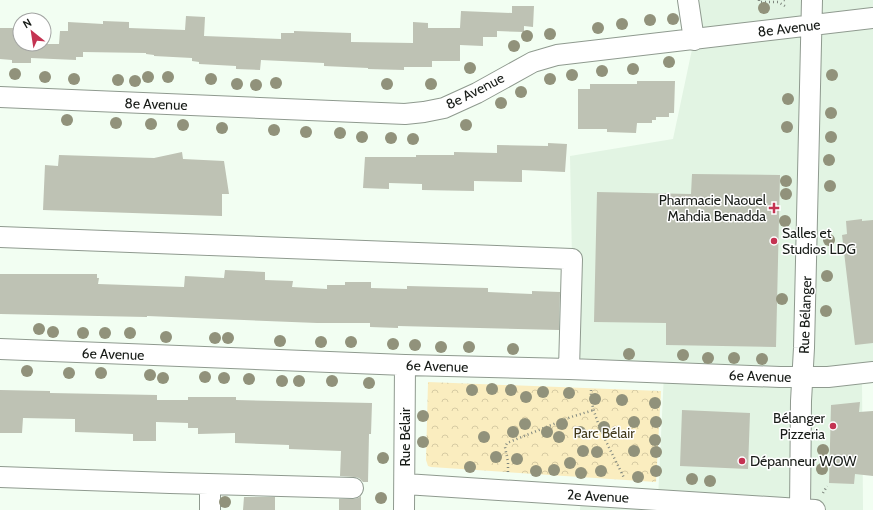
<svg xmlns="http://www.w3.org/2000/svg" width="873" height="510" font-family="Cabin,sans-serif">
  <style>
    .built { fill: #e2f4e3 }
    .park { fill: url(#park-crowns) }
    .building { fill: #bec2b4 }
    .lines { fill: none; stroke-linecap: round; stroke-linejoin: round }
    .minor-casing { stroke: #8f9a8f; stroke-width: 22 }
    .path { stroke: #7f877f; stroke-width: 2.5; stroke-dasharray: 1 3; stroke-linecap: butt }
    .minor { stroke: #fff; stroke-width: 20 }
    .tree { fill: #91927b }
    .poi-dot { fill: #c43352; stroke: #fff; stroke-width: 1.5 }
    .labels { text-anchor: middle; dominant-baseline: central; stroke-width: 3; stroke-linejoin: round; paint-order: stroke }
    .street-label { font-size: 14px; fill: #171b17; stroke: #fff }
    .poi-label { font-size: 14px; fill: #171b17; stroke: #fff; text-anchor: end }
    .park-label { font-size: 14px; fill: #42391a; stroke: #fff }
  </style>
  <defs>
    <pattern id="park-crowns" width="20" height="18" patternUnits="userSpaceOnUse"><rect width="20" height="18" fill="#faedbf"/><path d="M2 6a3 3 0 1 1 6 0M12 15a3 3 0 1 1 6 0" fill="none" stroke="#d6cba3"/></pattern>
  </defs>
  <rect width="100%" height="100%" fill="#f2fef2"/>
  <path class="built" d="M688 0H873V377L862 379 863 510H580L581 495 658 499 664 373 569 369 572 259 570 156 673 139 694 40Z"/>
  <path class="park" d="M428 382 661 391 656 482 431 467 428 466 426 460Z"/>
  <path class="building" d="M512 6H534L533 27 524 26V32L497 31V37H483V46L460 45V61H432V67H404V70L368 69V68L324 66V63L261 60 260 70 236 69V66L199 64V62L192 61V58L154 56V55L146 54V53L83 52V57H76V60L31 58V63H12V60L0 59V28H20V44H59L60 31H68V22L103 24V21L129 22V28L185 30 186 16 205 17 204 36 281 39V33H294V31L351 33V42L413 43V22L428 23V28H460L461 11 512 13Z
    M637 81H675L674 113H669V117H656V120H652V123H637L636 133 607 132V129H578V89H590V84H637Z
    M548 143 567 144 565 172 522 170V182L474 181V191L422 190V184L389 183V189L363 188 365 157H416V155H454V152L497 153V145L548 146Z
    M182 152 183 159 224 161 229 194H222V216L43 210 45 165 58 166 59 155 154 158Z
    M692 174 780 175 776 347 666 345V323L594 322 597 192 691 194Z
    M862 219V221L873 220V343L855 345 842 235 847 234 846 221Z
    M225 270 265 272V280L293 281 292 287 327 289V285H345V282H371V288L407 289V286L488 288V292L532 294V291L560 292 559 330 398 326V328L370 327V323H317L147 316V317L0 314V274H97V278H99L98 284 184 287 185 276 224 278Z
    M0 390 50 391V393L157 395V400H188V397H236V400L372 403 371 434H369L368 482H363L359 478 354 477 340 476 341 451 289 449V445L235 443V433L198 434V428H188V423L156 422V441H133V434L75 432V419L23 418 22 433H0Z
    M860 402 859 412 873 411V476L855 474 854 484 829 483 831 405Z
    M682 410 750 413 748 469 680 466Z
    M361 496V510H339V499H353L358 498Z
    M244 497H275V510H243Z"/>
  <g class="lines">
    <g class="minor-casing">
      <path id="minor" d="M688 0 694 40
        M0 97 405 114 424 112 444 108 477 93 533 62 557 55 873 18
        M0 237 572 259 569 369
        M0 349 405 365 569 369 780 377H828L873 372
        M0 477 170 483 353 488
        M405 484 815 510
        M210 510V485
        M404 510 405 365
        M800 510 801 401 804 348 812 0"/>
    </g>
    <path class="path" d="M759 0V2H778L785 6
      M784 0 786 1
      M591 390C589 414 614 456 624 478
      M508 472V462L505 447 507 443 571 417 594 410
      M823 493 827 486"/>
    <use href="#minor" class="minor"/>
  </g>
  <g class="tree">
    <circle cx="764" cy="8" r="6"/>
    <circle cx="673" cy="19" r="6"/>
    <circle cx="650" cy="20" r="6"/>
    <circle cx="622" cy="24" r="6"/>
    <circle cx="598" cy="28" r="6"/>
    <circle cx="550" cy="34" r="6"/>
    <circle cx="527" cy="36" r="6"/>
    <circle cx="514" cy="46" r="6"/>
    <circle cx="669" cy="62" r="6"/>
    <circle cx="470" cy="68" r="6"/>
    <circle cx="633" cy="69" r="6"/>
    <circle cx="602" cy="71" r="6"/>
    <circle cx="15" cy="74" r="6"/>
    <circle cx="572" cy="75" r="6"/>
    <circle cx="832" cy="75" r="6"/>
    <circle cx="45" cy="77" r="6"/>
    <circle cx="148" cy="77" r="6"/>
    <circle cx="168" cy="77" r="6"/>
    <circle cx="74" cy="79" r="6"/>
    <circle cx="211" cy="79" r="6"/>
    <circle cx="550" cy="79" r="6"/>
    <circle cx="118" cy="80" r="6"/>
    <circle cx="135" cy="81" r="6"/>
    <circle cx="276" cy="83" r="6"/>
    <circle cx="237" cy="84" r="6"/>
    <circle cx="387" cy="84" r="6"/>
    <circle cx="431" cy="84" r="6"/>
    <circle cx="256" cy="85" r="6"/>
    <circle cx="521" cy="92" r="6"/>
    <circle cx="788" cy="99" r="6"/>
    <circle cx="501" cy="103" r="6"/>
    <circle cx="831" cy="113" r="6"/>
    <circle cx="67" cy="120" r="6"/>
    <circle cx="116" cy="123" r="6"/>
    <circle cx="151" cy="124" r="6"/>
    <circle cx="183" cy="125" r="6"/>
    <circle cx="466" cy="125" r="6"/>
    <circle cx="787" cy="127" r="6"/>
    <circle cx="222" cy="128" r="6"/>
    <circle cx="274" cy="130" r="6"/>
    <circle cx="306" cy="132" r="6"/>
    <circle cx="340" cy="133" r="6"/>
    <circle cx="362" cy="137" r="6"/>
    <circle cx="831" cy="137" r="6"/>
    <circle cx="391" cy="138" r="6"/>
    <circle cx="413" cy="139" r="6"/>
    <circle cx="829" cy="160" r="6"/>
    <circle cx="786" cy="181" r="6"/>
    <circle cx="830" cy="186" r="6"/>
    <circle cx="786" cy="194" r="6"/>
    <circle cx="785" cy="221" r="6"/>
    <circle cx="829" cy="240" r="6"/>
    <circle cx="827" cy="276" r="6"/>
    <circle cx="782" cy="299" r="6"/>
    <circle cx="826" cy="311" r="6"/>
    <circle cx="39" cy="329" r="6"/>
    <circle cx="53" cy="332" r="6"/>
    <circle cx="83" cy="333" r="6"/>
    <circle cx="105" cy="333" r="6"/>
    <circle cx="130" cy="333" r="6"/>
    <circle cx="166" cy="337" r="6"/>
    <circle cx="215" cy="338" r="6"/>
    <circle cx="228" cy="338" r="6"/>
    <circle cx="280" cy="341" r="6"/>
    <circle cx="321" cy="342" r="6"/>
    <circle cx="351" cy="342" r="6"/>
    <circle cx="393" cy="344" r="6"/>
    <circle cx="415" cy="345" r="6"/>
    <circle cx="441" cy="347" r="6"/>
    <circle cx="469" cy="347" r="6"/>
    <circle cx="513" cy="349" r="6"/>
    <circle cx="629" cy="354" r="6"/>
    <circle cx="683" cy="355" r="6"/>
    <circle cx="708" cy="358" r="6"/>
    <circle cx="734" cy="358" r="6"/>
    <circle cx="762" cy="359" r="6"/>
    <circle cx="27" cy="371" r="6"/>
    <circle cx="69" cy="373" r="6"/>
    <circle cx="101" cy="373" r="6"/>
    <circle cx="150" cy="375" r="6"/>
    <circle cx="205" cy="377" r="6"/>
    <circle cx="163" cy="378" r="6"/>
    <circle cx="224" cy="378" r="6"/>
    <circle cx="249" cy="379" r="6"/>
    <circle cx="282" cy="381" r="6"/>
    <circle cx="299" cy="381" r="6"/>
    <circle cx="332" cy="381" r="6"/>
    <circle cx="369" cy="383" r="6"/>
    <circle cx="492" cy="389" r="6"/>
    <circle cx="472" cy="390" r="6"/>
    <circle cx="511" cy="390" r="6"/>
    <circle cx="543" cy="392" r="6"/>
    <circle cx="569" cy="393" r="6"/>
    <circle cx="526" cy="397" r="6"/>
    <circle cx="595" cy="399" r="6"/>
    <circle cx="622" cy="400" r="6"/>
    <circle cx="655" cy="403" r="6"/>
    <circle cx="423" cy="416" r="6"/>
    <circle cx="634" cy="422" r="6"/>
    <circle cx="656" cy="422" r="6"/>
    <circle cx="525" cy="424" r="6"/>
    <circle cx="562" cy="424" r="6"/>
    <circle cx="604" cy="427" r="6"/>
    <circle cx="513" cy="432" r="6"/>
    <circle cx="547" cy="432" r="6"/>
    <circle cx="580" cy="432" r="6"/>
    <circle cx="484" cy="437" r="6"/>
    <circle cx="559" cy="437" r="6"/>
    <circle cx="655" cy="440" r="6"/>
    <circle cx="423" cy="442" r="6"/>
    <circle cx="823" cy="450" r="6"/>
    <circle cx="583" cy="451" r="6"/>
    <circle cx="634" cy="451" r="6"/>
    <circle cx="597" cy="452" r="6"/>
    <circle cx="656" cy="452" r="6"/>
    <circle cx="496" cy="457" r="6"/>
    <circle cx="383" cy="458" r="6"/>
    <circle cx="517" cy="459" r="6"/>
    <circle cx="570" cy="463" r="6"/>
    <circle cx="470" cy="467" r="6"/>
    <circle cx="822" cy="469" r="6"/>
    <circle cx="554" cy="470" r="6"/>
    <circle cx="536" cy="471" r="6"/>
    <circle cx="601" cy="471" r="6"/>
    <circle cx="656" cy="471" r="6"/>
    <circle cx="581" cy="473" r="6"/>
    <circle cx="638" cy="477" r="6"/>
    <circle cx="692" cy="479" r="6"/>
    <circle cx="710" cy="481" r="6"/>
    <circle cx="381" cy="498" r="6"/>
    <circle cx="225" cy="502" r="6"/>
  </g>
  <g class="poi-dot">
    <path d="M772 202h4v4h4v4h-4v4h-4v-4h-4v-4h4z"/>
    <circle cx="774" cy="241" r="4"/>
    <circle cx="833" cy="426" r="4"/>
    <circle cx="742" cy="461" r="4"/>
  </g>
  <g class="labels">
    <g class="street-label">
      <text transform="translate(789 28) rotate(-7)">8e Avenue</text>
      <text transform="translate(475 91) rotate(-27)">8e Avenue</text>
      <text transform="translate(156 104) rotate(2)">8e Avenue</text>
      <text transform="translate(805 315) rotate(-88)">Rue Bélanger</text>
      <text transform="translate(113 354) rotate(2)">6e Avenue</text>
      <text transform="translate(437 366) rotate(2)">6e Avenue</text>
      <text transform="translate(760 376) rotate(2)">6e Avenue</text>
      <text transform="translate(405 437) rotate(-90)">Rue Bélair</text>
      <text transform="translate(598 496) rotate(3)">2e Avenue</text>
    </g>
    <g class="poi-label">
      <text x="766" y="200">Pharmacie Naouel<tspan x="766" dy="16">Mahdia Benadda</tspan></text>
      <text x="782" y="233" text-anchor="start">Salles et<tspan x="782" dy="16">Studios LDG</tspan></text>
      <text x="825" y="418">Bélanger<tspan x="825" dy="16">Pizzeria</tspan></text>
      <text x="750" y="461" text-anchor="start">Dépanneur WOW</text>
    </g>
    <g class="park-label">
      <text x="604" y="433">Parc Bélair</text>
    </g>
  </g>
  <g transform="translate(32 32) rotate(330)"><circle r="19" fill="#ffffff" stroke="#a2a4a2"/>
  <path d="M0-3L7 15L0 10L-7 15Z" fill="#c43352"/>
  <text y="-6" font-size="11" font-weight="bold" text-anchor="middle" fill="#171b17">N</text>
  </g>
</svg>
